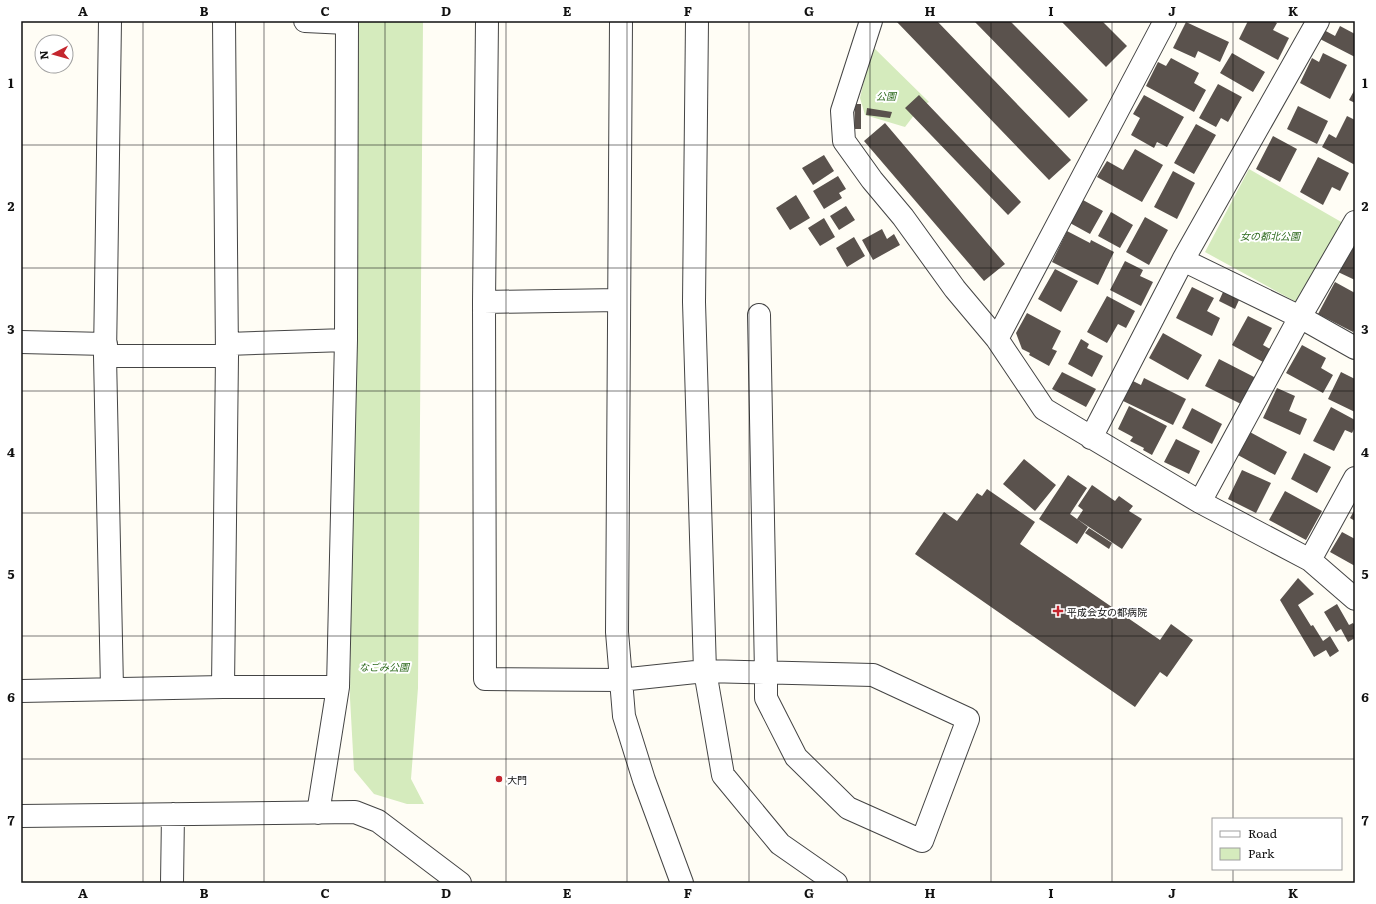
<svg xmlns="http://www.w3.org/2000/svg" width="1376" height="904" font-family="Literata,'Noto Sans JP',serif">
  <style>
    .green { fill: #d5ebbd }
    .building { fill: #5a524d }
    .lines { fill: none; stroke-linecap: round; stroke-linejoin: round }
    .minor-casing { stroke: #444; stroke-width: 24 }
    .minor { stroke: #fff; stroke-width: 22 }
    .grid { fill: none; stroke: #111; stroke-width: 1; stroke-opacity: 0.55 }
    .poi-dot { fill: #c4262e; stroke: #fff; stroke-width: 1.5 }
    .labels { text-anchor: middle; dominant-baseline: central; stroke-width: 4; stroke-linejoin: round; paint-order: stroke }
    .park-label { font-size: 10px; font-style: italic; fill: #2f6b1f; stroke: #fff }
    .poi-label { font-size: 10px; fill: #111; stroke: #fff; text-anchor: start }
    .neatline { fill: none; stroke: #111; stroke-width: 1.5 }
    .grid-label { font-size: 13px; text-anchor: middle; font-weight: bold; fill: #111 }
  </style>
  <rect width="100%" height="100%" fill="#fffdf5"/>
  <path class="green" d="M356 21H423L418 688 411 779 424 804H407L374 794 354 770 350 698Z
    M872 46 929 102 921 106 905 127 865 115 860 98Z
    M1249 169 1350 227 1298 303 1205 252Z"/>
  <path class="building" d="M896 21H937L1071 160 1049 180Z
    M974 21H1010L1088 100 1069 118Z
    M1061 21H1102L1127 46 1106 67Z
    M1248 21H1273L1277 23 1273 30 1289 38 1278 60 1239 39Z
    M1186 22 1229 42 1220 62 1198 51 1195 58 1173 48Z
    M1340 26 1355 34V57L1320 39 1324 30 1335 36Z
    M1232 53 1265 72 1253 92 1220 73Z
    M1323 53 1347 65 1330 99 1300 83 1312 58 1319 62Z
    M1171 58 1199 73 1194 83 1206 90 1194 112 1146 86 1158 62 1166 66Z
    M1218 84 1242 97 1228 122 1221 118 1216 127 1199 118Z
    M1355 89V103L1349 100Z
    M919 95 1021 202 1008 215 905 108Z
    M1144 95 1184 117 1167 147 1157 142 1154 148 1131 135 1140 118 1133 114Z
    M855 104H861V129H854Z
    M1298 106 1328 121 1317 144 1287 129Z
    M867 108 892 112 890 118 866 115Z
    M1347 116 1355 120V165L1322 147 1329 134 1336 138Z
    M885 123 1005 264 984 281 864 141Z
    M1196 124 1216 135 1194 174 1174 163Z
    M1273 136 1297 149 1280 182 1256 169Z
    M1135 149 1163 165 1142 202 1097 177 1107 161 1123 170Z
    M824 155 834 171 813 185 802 168Z
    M1318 157 1349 173 1340 191 1332 187 1323 205 1300 192Z
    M1173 171 1195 183 1177 219 1154 207Z
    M838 176 846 189 839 193 842 198 824 209 813 191Z
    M796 195 810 218 790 230 776 208Z
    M1083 200 1103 211 1090 234 1070 223Z
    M846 206 855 220 839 230 830 216Z
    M1111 212 1133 225 1120 248 1098 236Z
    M1145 217 1168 230 1149 265 1126 252Z
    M824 218 835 237 820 246 808 228Z
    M882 229 887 239 894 234 900 245 873 260 862 240Z
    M1067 231 1090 243 1091 240 1114 252 1098 285 1052 262Z
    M854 237 865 256 847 267 836 248Z
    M1355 242V280L1338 272Z
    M1125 261 1143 270 1140 276 1153 282 1141 306 1110 290Z
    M1055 269 1078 281 1061 312 1038 299Z
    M1335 282 1355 293V328L1353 332 1318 314Z
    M1192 287 1214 298 1207 311 1220 318 1212 336 1176 318Z
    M1223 292 1239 300 1235 309 1219 301Z
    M1107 296 1135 311 1126 328 1118 324 1107 343 1087 332Z
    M1027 313 1061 331 1052 349 1057 351 1049 366 1029 355 1030 353 1022 349 1016 333Z
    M1248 316 1272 328 1263 345 1270 349 1263 362 1232 345Z
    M1163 333 1202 355 1188 380 1149 358Z
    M1081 339 1089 344 1087 348 1103 356 1092 377 1068 364Z
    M1302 345 1326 358 1321 368 1333 375 1323 393 1286 373Z
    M1219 359 1256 378 1243 405 1205 386Z
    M1062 372 1096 389 1086 407 1052 389Z
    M1341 372 1355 379V412L1328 399Z
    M1144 378 1186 399 1173 425 1121 400 1131 380 1141 385Z
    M1277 388 1295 396 1289 411 1307 419 1300 435 1263 418Z
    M1129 406 1167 426 1152 455 1143 450 1144 448 1130 441 1133 437 1118 429Z
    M1331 407 1355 420V427L1352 433 1345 430 1334 451 1313 441Z
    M1192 408 1222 424 1212 444 1182 428Z
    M1248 431 1287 452 1275 475 1236 454Z
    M1176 439 1200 451 1189 474 1164 462Z
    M1304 453 1331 467 1317 493 1291 479Z
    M1024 459 1056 485 1035 511 1003 484Z
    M1242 470 1271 483 1256 513 1228 499Z
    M1068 475 1087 488 1070 514 1088 527 1077 544 1039 519Z
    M1092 485 1115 501 1119 496 1133 506 1129 511 1142 519 1122 549 1077 519 1083 510 1078 506Z
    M987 489 1035 522 1020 544 1160 640 1171 624 1193 640 1167 677 1160 672 1135 707 915 554 944 512 957 521 977 493 982 496Z
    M1285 491 1322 511 1306 540 1269 520Z
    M1355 509V521L1350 518Z
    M1089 528 1112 543 1109 549 1085 533Z
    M1342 532 1355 539V566L1330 552Z
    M1298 578 1314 594 1298 605 1311 626 1313 625 1323 641 1330 636 1339 651 1330 657 1326 650 1314 657 1280 600Z
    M1337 604 1349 625 1353 623 1355 626V638L1348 642 1341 629 1336 632 1324 612Z"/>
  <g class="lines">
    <g class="minor-casing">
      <path id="minor" d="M110 21 105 356 112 688
        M305 21 347 23
        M487 21 484 302 485 679 620 680 705 671 873 675 968 719 922 841 848 808 796 757 766 698V673L759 315
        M621 21 617 632 624 716 644 780 682 883
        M697 21 694 302 705 671 723 775 780 844 836 883
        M871 21 842 111 844 141 872 180 903 217 955 289 997 339 1044 409 1200 502 1310 560 1355 599
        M1183 260 1300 317 1355 348
        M484 302 619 300
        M997 339 1165 21
        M21 342 106 344
        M227 344 346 340
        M105 356H227
        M1091 438 1183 260 1318 21
        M1200 502 1300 317 1355 222
        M1310 560 1355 478
        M223 687 227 356 224 21
        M21 691 223 687H338
        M318 813 338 687 346 340 347 21
        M21 816 355 812 378 821 460 883
        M172 883 173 814"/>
    </g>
    <use href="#minor" class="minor"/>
  </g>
  <path class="grid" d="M143 21V883M264 21V883M385 21V883M506 21V883M627 21V883M749 21V883M870 21V883M991 21V883M1112 21V883M1233 21V819M21 145H1355M21 268H1355M21 391H1355M21 513H1355M21 636H1355M21 759H1355M1233 869V883"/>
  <g class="poi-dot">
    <path d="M1056 605h4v4h4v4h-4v4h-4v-4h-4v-4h4z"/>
    <circle cx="499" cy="779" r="4"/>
  </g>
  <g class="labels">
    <g class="park-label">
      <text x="886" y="95">公園</text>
      <text x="1270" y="235">女の都北公園</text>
      <text x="384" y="666">なごみ公園</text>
    </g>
    <g class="poi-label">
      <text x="1067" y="611">平成会女の都病院</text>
      <text x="507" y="779">大門</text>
    </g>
  </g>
  <rect width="1376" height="904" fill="none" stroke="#ffffff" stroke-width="44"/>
  <rect x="1212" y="818" width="130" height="52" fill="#ffffff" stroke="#a0a0a0"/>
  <rect x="1220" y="831" width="20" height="6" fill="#ffffff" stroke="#a0a0a0"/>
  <text x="1248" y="838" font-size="12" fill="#111111">Road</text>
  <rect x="1220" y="848" width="20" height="12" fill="#d5ebbd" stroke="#a0a0a0"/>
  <text x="1248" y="858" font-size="12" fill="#111111">Park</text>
  <g transform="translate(54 54) rotate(264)"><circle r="19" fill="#ffffff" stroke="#a0a0a0"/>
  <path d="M0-3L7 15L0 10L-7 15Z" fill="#c4262e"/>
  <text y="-6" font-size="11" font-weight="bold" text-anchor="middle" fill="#111111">N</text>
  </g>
  <rect x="22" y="22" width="1332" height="860" class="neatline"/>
  <g class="grid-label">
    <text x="83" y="16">A</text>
    <text x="204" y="16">B</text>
    <text x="325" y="16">C</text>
    <text x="446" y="16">D</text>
    <text x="567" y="16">E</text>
    <text x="688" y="16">F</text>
    <text x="809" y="16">G</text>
    <text x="930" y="16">H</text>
    <text x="1051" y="16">I</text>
    <text x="1172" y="16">J</text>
    <text x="1293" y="16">K</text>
    <text x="11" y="88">1</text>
    <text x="1365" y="88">1</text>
    <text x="11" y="211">2</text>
    <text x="1365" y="211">2</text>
    <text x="11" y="334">3</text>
    <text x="1365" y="334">3</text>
    <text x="11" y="457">4</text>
    <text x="1365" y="457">4</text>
    <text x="11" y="579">5</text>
    <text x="1365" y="579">5</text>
    <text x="11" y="702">6</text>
    <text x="1365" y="702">6</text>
    <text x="11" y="825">7</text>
    <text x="1365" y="825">7</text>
    <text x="83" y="898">A</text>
    <text x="204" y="898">B</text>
    <text x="325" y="898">C</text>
    <text x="446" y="898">D</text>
    <text x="567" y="898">E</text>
    <text x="688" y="898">F</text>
    <text x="809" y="898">G</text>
    <text x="930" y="898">H</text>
    <text x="1051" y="898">I</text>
    <text x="1172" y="898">J</text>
    <text x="1293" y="898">K</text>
  </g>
</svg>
